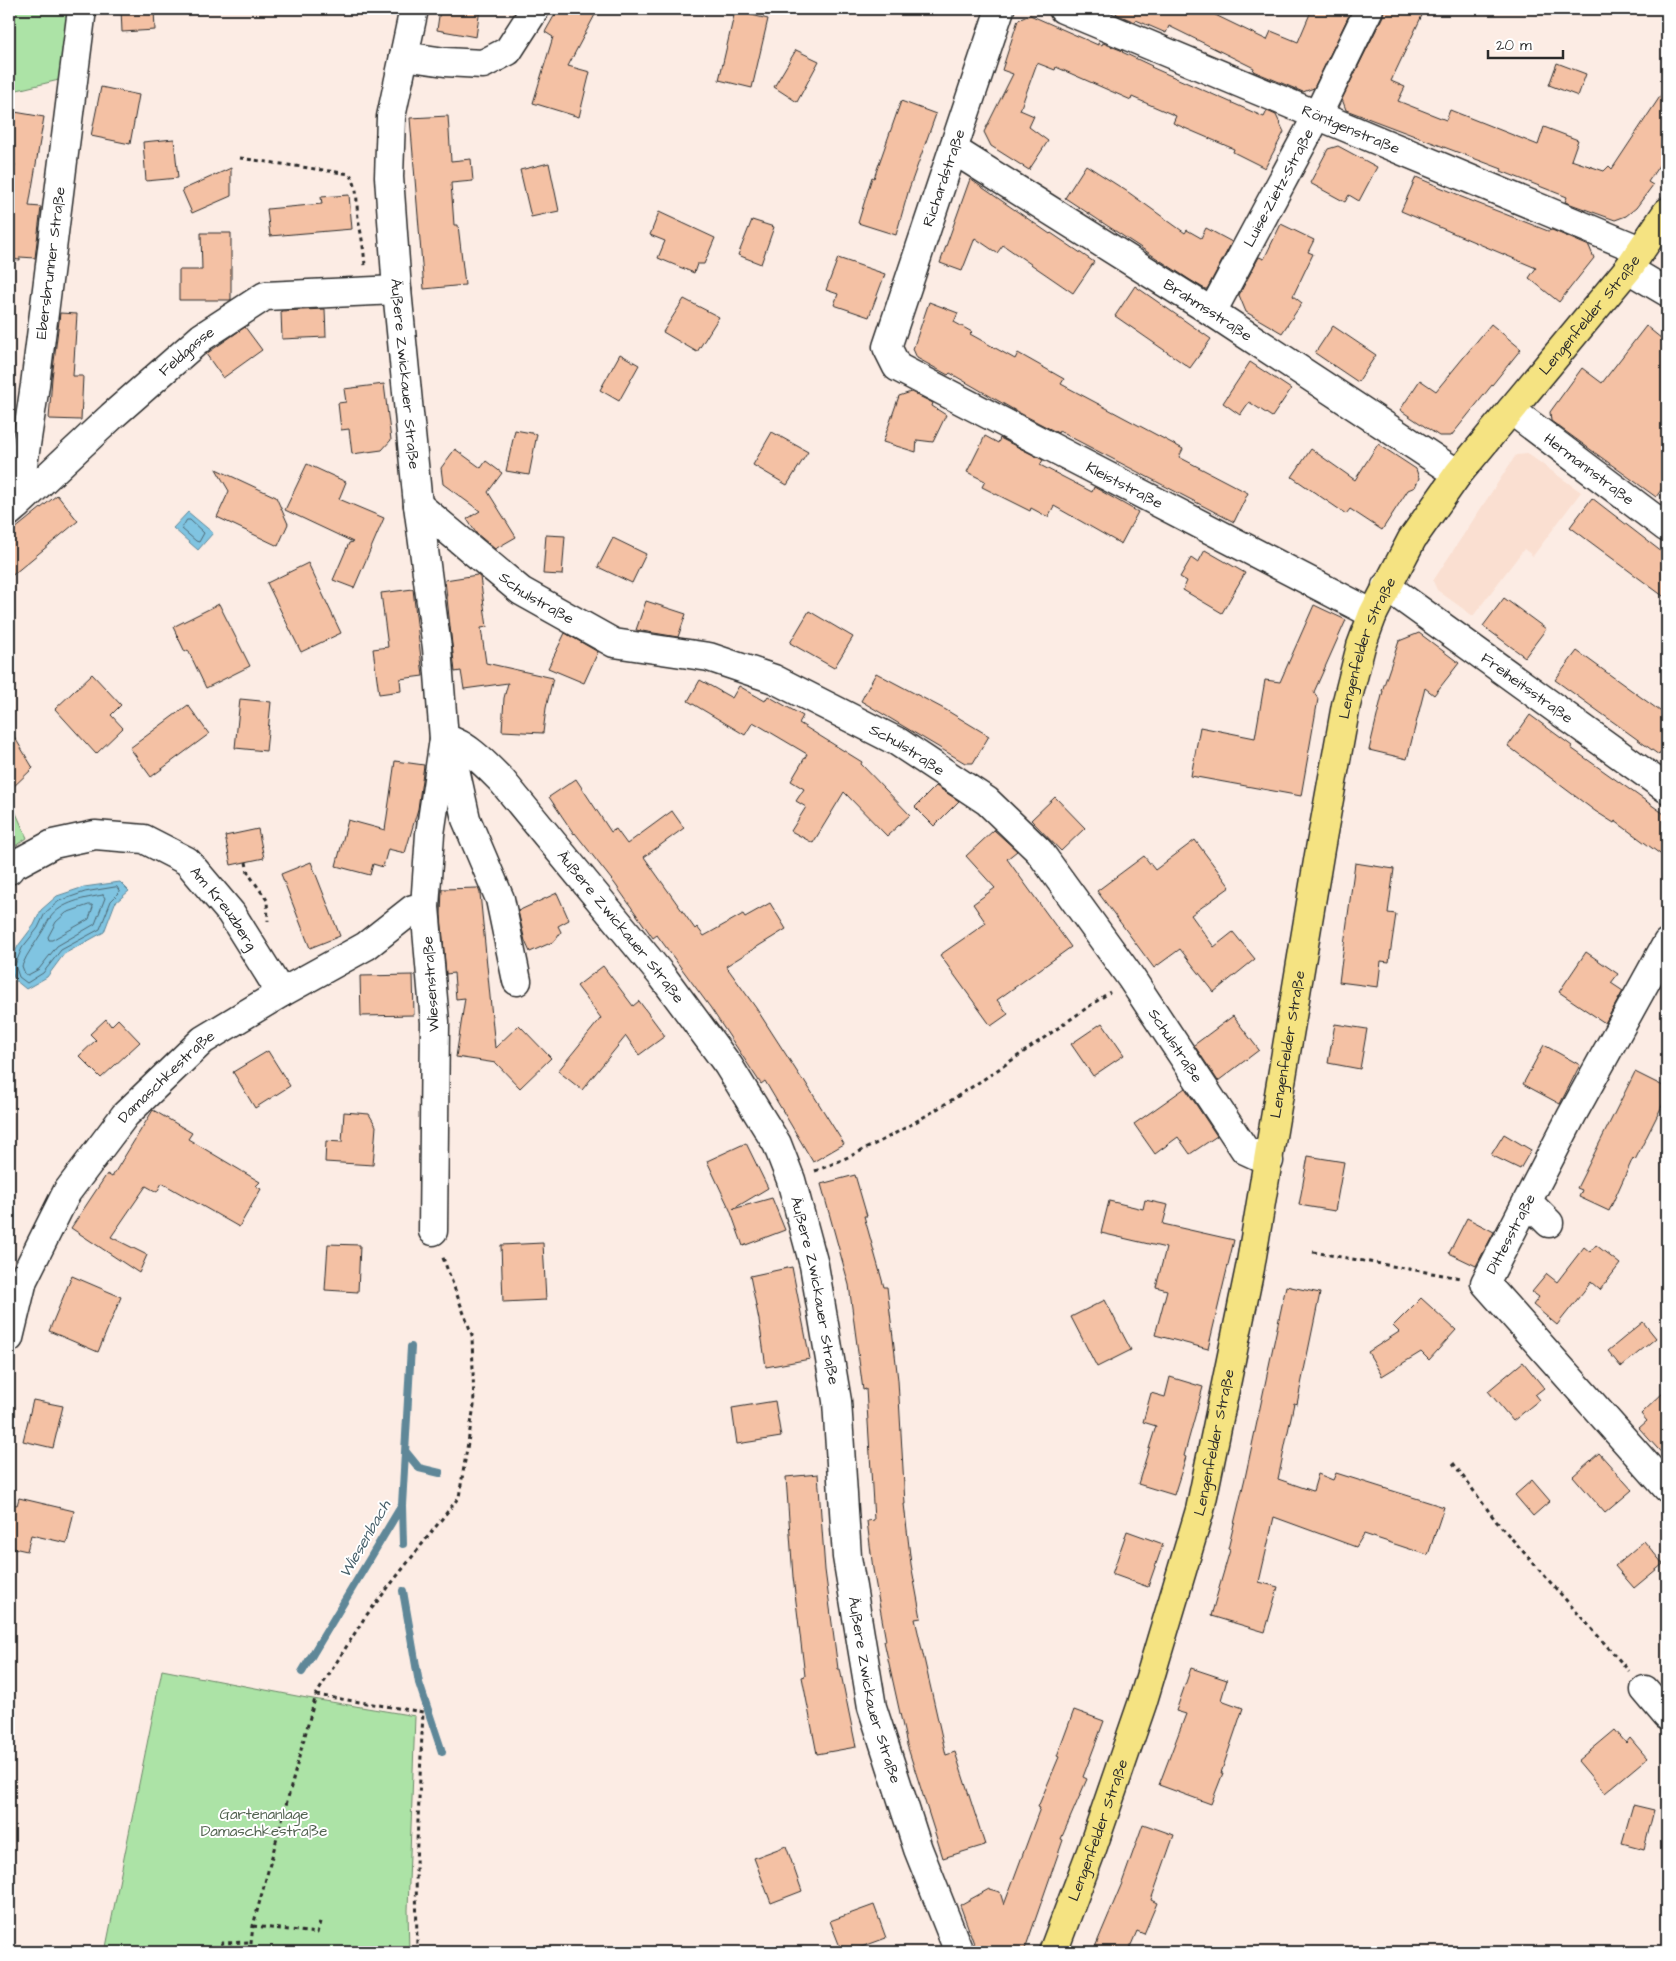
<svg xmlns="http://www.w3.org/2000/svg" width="1676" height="1961" font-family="'Architects Daughter',sans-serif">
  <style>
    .built { fill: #fadfd1 }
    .green { fill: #ace3a6; stroke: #6c8768 }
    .water { fill: #80c4e1; stroke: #5e8798 }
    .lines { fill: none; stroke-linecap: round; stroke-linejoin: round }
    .shore { stroke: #4d6874; stroke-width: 1 }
    .stream { stroke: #5e8798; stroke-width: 8 }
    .building { fill: #f4c1a4; stroke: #2b2b2b }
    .minor-casing { stroke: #2b2b2b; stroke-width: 31 }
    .major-casing { stroke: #2b2b2b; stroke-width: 31 }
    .path { stroke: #2b2b2b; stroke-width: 3; stroke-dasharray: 4 4; stroke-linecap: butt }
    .minor { stroke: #fff; stroke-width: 28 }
    .major { stroke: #f5e382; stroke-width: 28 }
    .labels { text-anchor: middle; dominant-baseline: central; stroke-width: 4; stroke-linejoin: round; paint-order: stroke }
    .street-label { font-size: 15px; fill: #2b2b2b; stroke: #fff }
    .park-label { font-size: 15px; fill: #526250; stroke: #fff }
    .water-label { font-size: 16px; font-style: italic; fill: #49616b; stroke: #fff }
  </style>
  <rect width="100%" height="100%" fill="#fcece4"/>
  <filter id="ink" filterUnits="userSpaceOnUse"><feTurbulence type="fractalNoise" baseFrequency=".02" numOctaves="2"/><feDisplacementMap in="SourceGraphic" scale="10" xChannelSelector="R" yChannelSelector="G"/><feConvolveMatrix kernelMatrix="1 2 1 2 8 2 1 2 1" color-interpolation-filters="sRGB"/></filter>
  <g filter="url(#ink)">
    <path class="built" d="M1528 454 1581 492 1533 556 1524 549 1473 616 1437 590 1433 581 1516 455Z"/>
    <path class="green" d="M9 9H73L63 79 9 92Z
      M9 801 12 804 27 838 9 850Z
      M162 1670 307 1698 415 1716 408 1910 409 1952H105Z"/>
    <path class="water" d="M188 512 213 533 198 550 173 528Z
      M120 882 129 891 115 903 104 932 64 954 47 977 26 989 15 980 9 965 18 946 34 925 41 910 57 896 84 887Z"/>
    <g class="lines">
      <path class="shore" d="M187 520H190L204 533 199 542 196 541 182 529Z
        M117 887 120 892 111 901 100 929 61 950 43 973 27 983 19 977 15 965 22 948 38 928 45 913 59 901 85 892Z
        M103 895 105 898 95 924 57 946 39 969 28 975 25 974 22 966C27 953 35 944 42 932 45 928 47 922 50 918 61 902 85 898 103 895Z
        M89 905H92L93 907 89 919 52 940H49L48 937 56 922 66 913Z"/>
      <path class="stream" d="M406 1452 419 1468 440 1473
        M402 1506 403 1544
        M403 1591 419 1683 442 1752
        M302 1672 402 1505 411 1347"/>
    </g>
    <path class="building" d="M121 9H154L155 30 122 32Z
      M440 9H480L476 37 437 30Z
      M558 9H598L568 66 590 72 579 117 533 103 553 37 545 32Z
      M1109 9H1203L1267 40 1271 31 1298 42 1312 9H1352L1314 88 1303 92 1253 71 1254 68 1169 26 1166 33 1136 20 1135 22 1116 14 1117 12Z
      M1384 9H1425L1391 81 1405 87 1398 101 1446 120 1450 110 1538 145 1544 127 1578 140 1571 160 1604 171 1609 166 1612 169 1667 86V153L1648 182 1653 185 1636 208 1626 216 1615 220 1565 202 1567 197 1501 171 1502 169 1346 110 1342 99 1383 16Z
      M735 11 768 19 752 88 719 80Z
      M1030 15 1098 45V43L1102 45 1103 43 1123 51 1122 52 1152 66 1151 67 1264 117 1267 111 1276 115 1284 132 1265 168 1233 152 1234 149 1173 123 1176 116 1132 97 1131 100 1056 67 1055 70 1037 63 1020 110 1034 116 1029 127 1048 141 1029 170 991 146 984 132 1013 74 1002 70 1018 20Z
      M796 50 819 61 797 102 774 87Z
      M1557 63 1586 74 1578 96 1549 85Z
      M101 87 139 95 130 144 91 136Z
      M901 101 936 114 909 189 896 235 858 223 872 177 874 178Z
      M9 111 44 117 29 206 41 207 35 258 20 257V260L9 259V204L15 164 9 163Z
      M448 116 451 161 471 159 473 181 451 183 454 225H458L465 285 424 289 410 118Z
      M174 139 178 178 146 181 143 142Z
      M1338 146 1377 167 1359 201 1349 195 1345 202 1310 183 1328 149Z
      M549 163 559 211 531 217 520 170Z
      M1086 165 1128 192 1185 233 1187 230 1201 238 1206 228 1232 242 1207 289H1205L1190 280 1065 198Z
      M231 168V196L192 213 182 190Z
      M1416 177 1459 195V196L1548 231 1552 230 1589 246 1594 258 1559 302 1529 278 1536 268 1401 211Z
      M970 179 1050 234 1051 233 1094 262 1073 293 1003 245 997 253 975 238 962 271 940 263Z
      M349 195 352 229 270 236 267 209 322 204 321 197Z
      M659 212 715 238 704 264H697L694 273 658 258 665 241 650 235Z
      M752 220 774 227 761 264 738 255Z
      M1281 224 1314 240 1308 252 1313 254 1293 296 1302 303 1282 333 1246 312 1239 295 1259 257 1264 259Z
      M201 233H231V300H179V270H202Z
      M838 258 885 274 869 317 834 305 838 294 826 290Z
      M1135 286 1211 339 1190 368 1115 316Z
      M684 299 719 317 697 352 663 332Z
      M929 302 958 313 954 322 972 332 970 334 1015 359 1018 353 1064 379 1061 384 1183 449 1179 457 1248 493 1234 522 1059 431 1058 433 1016 411 950 373 948 375 917 358 913 349Z
      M325 309 326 337 282 339 281 311Z
      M60 313 77 314 73 376H83L81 420 49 419 52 378Z
      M1491 324 1521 349 1451 436H1439L1400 410 1420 380 1436 391Z
      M1333 326 1376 355 1358 382 1315 353Z
      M1646 326 1667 343V482L1656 497 1551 421 1550 412 1582 368 1602 383Z
      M245 327 262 350 223 378 206 354Z
      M620 354 639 365 619 401 600 390Z
      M1250 362 1291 389 1272 417 1249 402 1240 415 1223 403Z
      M384 384 391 440 382 450 352 454 349 429 341 430 338 403 346 402 344 389Z
      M911 392 933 403 932 406 946 415 933 442 917 440 916 452 883 442 899 396Z
      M515 430 537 434 529 475 506 471Z
      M772 432 808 452 787 485 753 465Z
      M985 436 998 443 1000 438 1043 460 1040 465 1092 492 1094 487 1138 512 1121 544 1054 506 1048 517 1031 508 1030 511 982 487 985 481 967 472Z
      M1378 444 1416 469 1419 478 1415 487 1408 490 1382 530 1350 509 1346 514 1292 477 1311 449 1355 480Z
      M455 449 481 468 486 461 502 473 488 492 516 537 495 549 476 533 467 519 480 511 443 484 441 468Z
      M307 464 346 482 339 499 384 518 354 588 333 580 349 543 353 542 285 510Z
      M216 469 276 497 288 524 278 546 217 517 229 491Z
      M57 495 78 521 9 578V534Z
      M1592 498 1667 556V599L1570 527Z
      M546 535 565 536 562 575 543 574Z
      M613 538 646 554 632 583 598 567Z
      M1205 550 1245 573 1222 613 1183 590 1187 581 1180 577 1191 558 1198 563Z
      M308 563 341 633 301 652 267 583Z
      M477 575 480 577 487 627 481 628 486 663 553 678 546 708 543 733 502 731 504 698 508 683 464 689 461 671 455 672 445 580Z
      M413 589 423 676 400 679 401 691 379 694 373 649 388 647 381 593Z
      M1504 598 1546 629 1525 657 1483 626Z
      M646 601 686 614 678 637 636 630Z
      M219 604 250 666 206 688 188 650 185 652 173 627Z
      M1314 605 1346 620 1314 692 1318 699 1301 796 1191 776 1200 727 1255 738 1265 680 1280 682Z
      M809 611 853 637 834 668 790 643Z
      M565 633 598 652 584 683 548 668Z
      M1419 633 1459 663 1434 695 1425 688 1407 759 1369 750 1383 691H1382L1399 641Z
      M1577 651 1667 716V743L1659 755 1555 680Z
      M876 673 946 710 989 736 973 763H965L861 701Z
      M92 674 121 705 111 715 123 728 96 754 55 709Z
      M700 680 732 698 739 686 765 701 768 696 803 716 799 723 862 762 861 764 910 815 887 836 844 792 813 843 791 831 806 807 796 801 804 789 791 781 807 754 753 722 745 735 688 701Z
      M240 699 271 702 266 751 235 748Z
      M188 705 209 734 151 777 130 748Z
      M1530 715 1572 746 1571 748 1667 816V859L1615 821 1614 823 1595 811 1508 746Z
      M9 728 33 768 9 791Z
      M395 761 424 765 418 809 405 853 388 849 383 867 373 864 370 875 336 866 348 820 385 830Z
      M576 779 611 832 616 829 627 844 672 811 684 828 644 857 695 929 697 927 704 936 743 914 745 917 770 903 786 929 726 966 756 1008 803 1081 804 1080 844 1144 813 1162 765 1081 761 1084 710 1007 657 935 653 938 615 884 575 833 574 834 549 797Z
      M936 786 959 801 934 826 915 807Z
      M1055 797 1085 828 1061 851 1031 820Z
      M258 829 264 858 231 865 225 836Z
      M994 830 1017 851 1007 859 1071 947 997 1000 1008 1014 991 1026 940 955 986 923 973 904 995 888 966 856Z
      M1195 840 1230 887 1191 915 1214 947 1233 932 1255 959 1214 992 1180 949 1154 968 1097 891 1144 856 1155 870Z
      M311 862 340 936 310 948 281 874Z
      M1355 863 1394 869 1388 913 1396 914 1389 962 1381 961 1378 987 1339 982Z
      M478 888 480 893 495 1048 519 1025 551 1058 520 1088 496 1063 456 1057 465 998 456 999 454 973 446 974 441 915 442 889Z
      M557 893 569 920 558 926 561 932 555 941 530 952 525 941 518 911Z
      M1586 952 1618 974 1611 983 1623 991 1605 1023 1559 992Z
      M603 966 633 1006 639 1001 665 1036 639 1055 626 1036 582 1090 558 1071 601 1018 577 986Z
      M413 975 414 1015 361 1016 360 976Z
      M1233 1016 1259 1050 1218 1081 1194 1045Z
      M106 1019 111 1026 118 1019 140 1042 101 1078 79 1056 96 1040 90 1034Z
      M1102 1023 1124 1055 1093 1076 1071 1044Z
      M1335 1024 1367 1029 1360 1069 1328 1063Z
      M1544 1045 1580 1065 1560 1104 1523 1084Z
      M268 1051 290 1086 255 1108 233 1072Z
      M1635 1072 1667 1088V1096L1635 1160 1633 1158 1609 1211 1579 1197 1582 1190 1577 1188Z
      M1185 1088 1217 1136 1190 1154 1178 1137 1155 1154 1134 1124Z
      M153 1110 192 1133 188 1139 260 1182 256 1186 261 1189 239 1227 162 1183 157 1192 146 1186 111 1237 147 1255 139 1273 71 1228 107 1174 112 1177Z
      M344 1112 369 1114 376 1126 373 1165 325 1162 326 1141 342 1142Z
      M1504 1134 1531 1150 1520 1169 1491 1155Z
      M746 1143 768 1188 733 1209 772 1198 785 1230 743 1246 730 1210 707 1161Z
      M1308 1156 1344 1162 1335 1211 1299 1205Z
      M855 1175 867 1216H864L884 1287H887L898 1380 905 1504H904L911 1564 921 1618 915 1619 946 1755 955 1752 985 1845 943 1858 907 1745 884 1641H886L873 1569 867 1521 874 1520 866 1389 863 1390 849 1285 821 1184Z
      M1145 1200 1168 1205 1163 1224 1234 1240 1208 1349 1155 1335 1167 1290 1156 1287 1166 1248 1101 1233 1109 1201 1143 1209Z
      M1467 1218 1494 1232 1476 1266 1449 1253Z
      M543 1243 546 1300 503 1302 501 1245Z
      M328 1244 360 1245 358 1292 325 1290Z
      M1596 1245 1620 1264 1600 1290 1591 1282 1557 1325 1533 1305 1539 1297 1532 1292 1547 1274 1557 1282 1584 1247 1590 1252Z
      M792 1267 810 1359 766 1367 759 1320 750 1276Z
      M72 1276 121 1297 98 1352 49 1331Z
      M1286 1286 1320 1293 1297 1404 1294 1403 1278 1479 1313 1491 1318 1474 1333 1480 1336 1473 1444 1507 1428 1555 1364 1534 1356 1547 1274 1517 1259 1582 1278 1587 1265 1632 1211 1616 1230 1550 1228 1549 1245 1478Z
      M1421 1298 1456 1330 1429 1360 1421 1352 1382 1376 1368 1352 1399 1332 1393 1326Z
      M1105 1300 1131 1350 1097 1367 1071 1317Z
      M1643 1322 1656 1338 1621 1367 1608 1351Z
      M1523 1362 1544 1388 1535 1395 1539 1400 1513 1421 1488 1391Z
      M1170 1377 1203 1387 1184 1456 1186 1457 1174 1495 1138 1484 1156 1426 1143 1422 1151 1393 1165 1397Z
      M1667 1389V1459L1639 1428 1647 1421 1641 1414Z
      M33 1400 63 1406 53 1448 23 1441Z
      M775 1401 781 1437 737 1444 732 1408Z
      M1599 1453 1632 1490 1605 1513 1573 1476Z
      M818 1474 825 1570 838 1669H840L856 1747 817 1754 802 1677 805 1676 793 1577 786 1477Z
      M1532 1480 1550 1501 1533 1516 1515 1495Z
      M19 1498 74 1511 67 1543 31 1535 27 1551 9 1547V1503L17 1505Z
      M1127 1531 1163 1544 1148 1587 1112 1574Z
      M1644 1541 1663 1564 1634 1588 1615 1566Z
      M1191 1668 1227 1680 1221 1700 1243 1708 1221 1773H1223L1211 1804 1159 1785 1186 1714 1176 1711Z
      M1074 1710 1104 1721 1083 1777 1087 1779 1061 1839 1063 1840 1024 1952H977L960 1905 989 1889 1000 1892 1004 1905 1040 1808 1038 1807 1059 1757 1057 1756Z
      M1615 1730 1626 1743 1630 1738 1647 1758 1605 1793 1578 1761Z
      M1633 1805 1654 1810 1644 1849 1622 1843Z
      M1143 1824 1174 1835 1151 1900 1157 1903 1144 1934 1137 1931 1128 1952H1093L1122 1883Z
      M786 1846 802 1891 771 1903 754 1858Z
      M874 1905 886 1938 848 1952H842L830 1921Z"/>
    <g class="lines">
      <g class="minor-casing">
        <g id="minor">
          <path id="s1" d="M414 9 391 117 389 177 397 290 418 505 437 648 444 739C464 741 488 767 502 781L663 977 728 1065 777 1144 791 1180 814 1265 837 1401 847 1557 872 1707 918 1849 959 1952"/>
          <path id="s2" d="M1000 9 887 347 897 367 1373 614"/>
          <path id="s3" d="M1063 9 1640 250"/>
          <path d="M404 56 445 62 483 64 508 51 535 9"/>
          <path id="s4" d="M954 150 1212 312 1458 474"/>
          <path d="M1628 269 1667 292"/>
          <path id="s5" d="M1212 312 1318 114 1369 9"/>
          <path id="s6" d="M1511 410 1667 528"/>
          <path id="s7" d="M17 505 112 416 202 337 265 296 397 290"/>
          <path id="s8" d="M418 505 521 591 614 643 709 657 774 679 898 742 987 801 1039 851 1131 978 1245 1150 1269 1161"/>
          <path id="s9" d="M9 512 17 505 35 385 82 9"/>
          <path id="s10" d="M1386 586 1667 789"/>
          <path d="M450 746 466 819 500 899 517 981"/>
          <path id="s11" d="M9 870 12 866 53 844 95 835 144 839 187 861 231 913 281 993"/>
          <path d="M1667 943 1572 1115 1485 1283 1667 1488"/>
          <path d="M1528 1202 1549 1223"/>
          <path d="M433 1231 435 1022 425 907 430 834 444 739"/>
          <path id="s12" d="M9 1338 23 1280 67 1192 125 1115 203 1040 281 993 366 946 413 909 425 907"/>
          <path d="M1645 1690 1667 1716"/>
        </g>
      </g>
      <g class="major-casing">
        <g id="major">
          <path id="s13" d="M1053 1952 1092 1849 1142 1704 1200 1510 1250 1268 1320 849 1346 705 1361 646 1373 614 1412 539 1458 474 1628 269 1667 212"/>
        </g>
      </g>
      <path class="path" d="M240 158 350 174C360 190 355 205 359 223 362 238 364 251 365 266
        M246 862 248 873 267 900 268 921
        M815 1171C921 1130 1016 1056 1110 992
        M1313 1252 1460 1278
        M1453 1463 1496 1521 1629 1671
        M316 1695 423 1712 416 1864 417 1952
        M253 1926 317 1933 321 1918
        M218 1952 222 1943 250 1942
        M250 1952 253 1926 316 1695 365 1617 459 1497 474 1406 472 1335 442 1255"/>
      <use href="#minor" class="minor"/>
      <use href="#major" class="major"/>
    </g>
  </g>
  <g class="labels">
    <g class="street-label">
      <text stroke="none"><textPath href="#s3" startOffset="312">Röntgenstraße</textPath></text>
      <text transform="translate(944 178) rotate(-71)">Richardstraße</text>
      <text stroke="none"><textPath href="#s5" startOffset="141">Luise-Zietz-Straße</textPath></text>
      <text stroke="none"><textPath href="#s9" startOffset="255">Ebersbrunner Straße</textPath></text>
      <text stroke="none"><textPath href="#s4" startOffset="300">Brahmsstraße</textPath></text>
      <text stroke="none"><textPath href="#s13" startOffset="1750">Lengenfelder Straße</textPath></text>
      <text stroke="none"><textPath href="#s7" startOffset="229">Feldgasse</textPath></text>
      <text stroke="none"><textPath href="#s1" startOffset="368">Äußere Zwickauer Straße</textPath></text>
      <text stroke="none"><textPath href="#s6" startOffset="98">Hermannstraße</textPath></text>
      <text stroke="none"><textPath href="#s2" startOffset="635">Kleiststraße</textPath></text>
      <text stroke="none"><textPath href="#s8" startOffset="151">Schulstraße</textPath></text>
      <text stroke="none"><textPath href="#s13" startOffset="1345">Lengenfelder Straße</textPath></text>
      <text stroke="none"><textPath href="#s10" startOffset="174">Freiheitsstraße</textPath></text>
      <text stroke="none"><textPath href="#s8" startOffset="556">Schulstraße</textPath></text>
      <text stroke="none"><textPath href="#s11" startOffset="252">Am Kreuzberg</textPath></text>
      <text stroke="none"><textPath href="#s1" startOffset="996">Äußere Zwickauer Straße</textPath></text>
      <text transform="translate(431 984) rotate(-94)">Wiesenstraße</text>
      <text stroke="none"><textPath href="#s13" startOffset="940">Lengenfelder Straße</textPath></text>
      <text stroke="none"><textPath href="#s8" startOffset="961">Schulstraße</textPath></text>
      <text stroke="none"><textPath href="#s12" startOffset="311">Damaschkestraße</textPath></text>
      <text transform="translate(1511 1234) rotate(-62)">Dittesstraße</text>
      <text stroke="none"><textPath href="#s1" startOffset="1416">Äußere Zwickauer Straße</textPath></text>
      <text stroke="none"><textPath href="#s13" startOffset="535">Lengenfelder Straße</textPath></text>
      <text stroke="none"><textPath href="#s1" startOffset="1821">Äußere Zwickauer Straße</textPath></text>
      <text stroke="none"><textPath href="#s13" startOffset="130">Lengenfelder Straße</textPath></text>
    </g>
    <g class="park-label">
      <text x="264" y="1814">Gartenanlage<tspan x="264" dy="17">Damaschkestraße</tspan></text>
    </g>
    <g class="water-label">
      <text transform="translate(365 1539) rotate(-60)">Wiesenbach</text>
    </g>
  </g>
  <rect width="1676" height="1961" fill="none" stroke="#fff" stroke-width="30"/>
  <rect x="15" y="15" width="1646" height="1931" fill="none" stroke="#2b2b2b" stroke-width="2" filter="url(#ink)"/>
  <path d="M1488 50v8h75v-8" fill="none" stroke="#2b2b2b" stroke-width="2.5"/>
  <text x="1496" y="50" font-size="15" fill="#2b2b2b" stroke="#ffffff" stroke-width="4" paint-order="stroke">20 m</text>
</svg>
